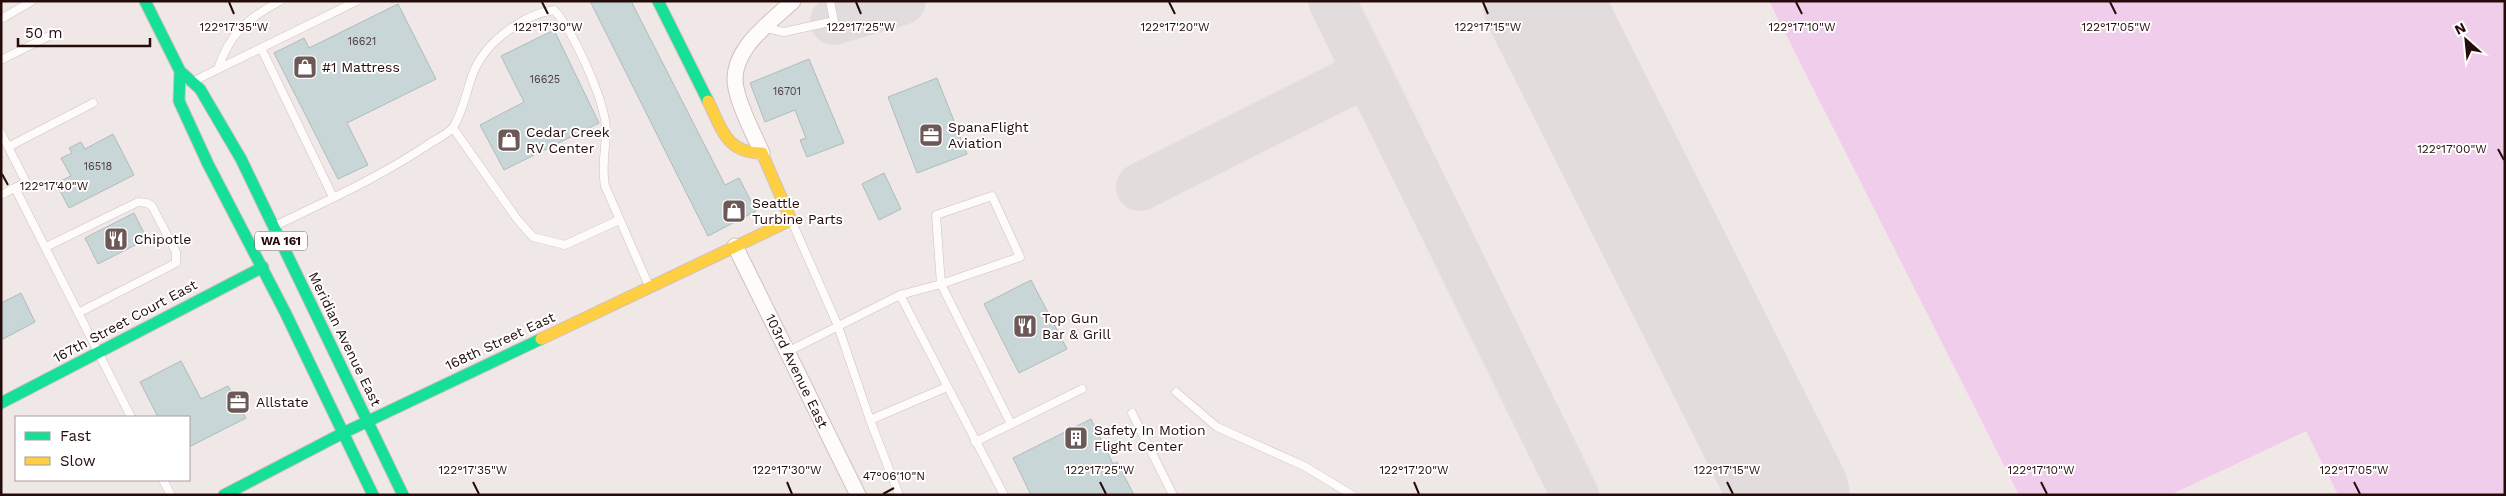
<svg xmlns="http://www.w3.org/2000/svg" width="2506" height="496" font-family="'Work Sans',sans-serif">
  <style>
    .green { fill: #f0cdea }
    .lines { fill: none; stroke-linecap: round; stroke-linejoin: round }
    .taxiway { stroke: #e2dcdc; stroke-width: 48 }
    .runway { stroke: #e2dcdc; stroke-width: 119 }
    .building { fill: #c8d6d8; stroke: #aebcbd }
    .lane-casing { stroke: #d1c0bd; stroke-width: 9 }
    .street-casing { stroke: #d1c0bd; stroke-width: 17 }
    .fast-casing { stroke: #d1c0bd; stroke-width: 13 }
    .slow-casing { stroke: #d1c0bd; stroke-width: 13 }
    .lane { stroke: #fdfcfb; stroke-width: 8 }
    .street { stroke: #fdfcfb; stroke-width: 15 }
    .fast { stroke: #16e098; stroke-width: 11 }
    .slow { stroke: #ffcf43; stroke-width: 11 }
    .ticks { fill: none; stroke: #250c0a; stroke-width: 2 }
    .labels { text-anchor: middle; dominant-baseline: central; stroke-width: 4; stroke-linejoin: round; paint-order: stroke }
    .number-label { font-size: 11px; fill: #4e3e3e }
    .shield { fill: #fff; stroke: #665554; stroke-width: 1 }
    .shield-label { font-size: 12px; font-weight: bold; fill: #250c0a }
    .poi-label { font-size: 14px; fill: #250c0a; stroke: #fff; text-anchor: start }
    .street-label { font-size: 14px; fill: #250c0a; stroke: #fff }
    .ticks-label { font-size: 12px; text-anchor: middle; fill: #250c0a; stroke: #fff; stroke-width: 4; stroke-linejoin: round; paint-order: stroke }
  </style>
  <rect width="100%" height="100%" fill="#f0e8e6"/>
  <path class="green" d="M1769 1H2505V495H2338L2306 431 2170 495H2019Z"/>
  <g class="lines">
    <path class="taxiway" d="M1332 1 1575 495
      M834 21 902 1
      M1140 187 1367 73"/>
    <path class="runway" d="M1542 1 1790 495"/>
  </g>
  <path class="building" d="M590 1H631L725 185 739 178 756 211 708 236Z
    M398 4 436 79 347 123 368 165 338 179 274 53 304 38 309 48Z
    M554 30 599 123 504 170 480 125 524 102 501 56Z
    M809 59 844 143 807 157 800 140 806 138 795 110 765 122 750 83Z
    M937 78 967 154 917 173 888 97Z
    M113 134 134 175 69 208 56 183 71 176 61 158 72 153 69 148 81 142 85 149Z
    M884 173 901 209 879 220 862 184Z
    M134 213 147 239 98 264 85 238Z
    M1031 280 1067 349 1019 373 984 304Z
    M21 293 35 322 1 340V303Z
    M181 361 201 399 228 386 246 418 189 447V417H158L140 382Z
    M1091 419 1113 464 1117 462 1134 495H1031L1013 458Z"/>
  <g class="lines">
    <g class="lane-casing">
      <path id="lane" d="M1 19 32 1
        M766 28 784 32 834 21 830 1
        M261 48 333 197
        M1 60 57 32
        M218 69C229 34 248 18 280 1
        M196 80 357 1
        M453 128 517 219 533 237 565 245 619 220
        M1 133 26 182 1 195
        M8 147 93 103
        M15 188 131 417
        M792 222 838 326 870 420 947 387
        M275 226C328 200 380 177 429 144 436 139 449 134 454 126 463 111 466 93 472 76 483 44 521 15 554 10 573 30 605 101 606 129 606 149 601 166 605 186L649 286
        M46 247 138 202 147 203 152 206 176 252V263L78 313
        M900 295 1004 495
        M787 352 900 295 941 284 936 215 992 196 1020 257 941 284 1011 424
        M1176 392 1217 427 1304 466 1352 495
        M1132 413 1173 495
        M870 420 899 495
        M975 442 1082 389
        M163 480 171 495"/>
    </g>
    <g class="street-casing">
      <path id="street" d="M762 153C753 132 740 109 736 88 728 51 770 23 793 1
        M735 246 858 495"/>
    </g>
    <g class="fast-casing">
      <path id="fast" d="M145 1 180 71 200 89 241 159 403 495
        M658 1 708 101
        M180 71 179 101 208 164 285 312 373 495
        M1 403 263 267
        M224 495 343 433 541 339"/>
    </g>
    <g class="slow-casing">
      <path id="slow" d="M541 339 791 220 762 153C726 153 722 129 708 101"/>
    </g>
    <use href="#lane" class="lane"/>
    <use href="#street" class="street"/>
    <use href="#fast" class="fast"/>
    <use href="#slow" class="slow"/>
  </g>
  <path class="ticks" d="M229 2 234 14M542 2 548 14M856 2 861 14M1169 2 1175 14M1483 2 1488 14M1796 2 1802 14M2110 2 2116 14M2498 149 2504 160M2 174 8 185M473 482 479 494M787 482 792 494M1100 482 1106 494M1414 482 1419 494M1727 482 1733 494M2041 482 2047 494M2354 482 2360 494M883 494 894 488"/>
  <defs>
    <g id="shop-square" transform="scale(1.25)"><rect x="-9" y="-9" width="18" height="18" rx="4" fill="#6c5957" stroke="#fff"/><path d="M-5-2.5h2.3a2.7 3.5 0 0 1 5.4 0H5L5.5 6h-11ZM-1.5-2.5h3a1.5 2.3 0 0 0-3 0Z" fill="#fff"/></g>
    <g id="office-square" transform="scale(1.25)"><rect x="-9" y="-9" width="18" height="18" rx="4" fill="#6c5957" stroke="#fff"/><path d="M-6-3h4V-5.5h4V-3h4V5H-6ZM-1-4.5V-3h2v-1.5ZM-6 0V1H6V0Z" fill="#fff"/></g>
    <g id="restaurant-square" transform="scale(1.25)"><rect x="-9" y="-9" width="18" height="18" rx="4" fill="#6c5957" stroke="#fff"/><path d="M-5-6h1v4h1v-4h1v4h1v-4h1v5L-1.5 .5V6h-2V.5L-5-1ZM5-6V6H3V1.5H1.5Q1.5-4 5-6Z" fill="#fff"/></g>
    <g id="building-square" transform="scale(1.25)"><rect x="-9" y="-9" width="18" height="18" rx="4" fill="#6c5957" stroke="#fff"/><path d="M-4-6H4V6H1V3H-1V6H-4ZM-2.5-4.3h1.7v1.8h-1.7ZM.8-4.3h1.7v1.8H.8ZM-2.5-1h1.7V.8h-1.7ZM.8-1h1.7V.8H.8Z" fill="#fff"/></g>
  </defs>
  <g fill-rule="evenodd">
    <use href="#shop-square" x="305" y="67"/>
    <use href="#office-square" x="931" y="135"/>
    <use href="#shop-square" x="509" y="140"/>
    <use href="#shop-square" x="734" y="211"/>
    <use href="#restaurant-square" x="116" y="239"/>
    <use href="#restaurant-square" x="1025" y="326"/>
    <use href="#office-square" x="238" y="402"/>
    <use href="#building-square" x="1076" y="438"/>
  </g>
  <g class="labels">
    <g class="number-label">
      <text x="362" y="41">16621</text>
      <text x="545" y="79">16625</text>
      <text x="787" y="91">16701</text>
      <text x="98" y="166">16518</text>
    </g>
    <rect class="shield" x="255" y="231.5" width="52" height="19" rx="4"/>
    <g class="shield-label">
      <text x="281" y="241">WA 161</text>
    </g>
    <g class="poi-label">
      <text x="322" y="67">#1 Mattress</text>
      <text x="948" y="127">SpanaFlight<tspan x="948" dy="16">Aviation</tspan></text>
      <text x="526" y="132">Cedar Creek<tspan x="526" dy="16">RV Center</tspan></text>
      <text x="752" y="203">Seattle<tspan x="752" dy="16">Turbine Parts</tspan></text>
      <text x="134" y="239">Chipotle</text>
      <text x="1042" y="318">Top Gun<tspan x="1042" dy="16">Bar &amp; Grill</tspan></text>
      <text x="256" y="402">Allstate</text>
      <text x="1094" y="430">Safety In Motion<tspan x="1094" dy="16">Flight Center</tspan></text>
    </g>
    <g class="street-label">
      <text transform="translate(125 321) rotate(-28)">167th Street Court East</text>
      <text transform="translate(345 339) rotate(64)">Meridian Avenue East</text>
      <text transform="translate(500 341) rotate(-25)">168th Street East</text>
      <text transform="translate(797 371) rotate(64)">103rd Avenue East</text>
    </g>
  </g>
  <g class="ticks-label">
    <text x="1802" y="31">122°17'10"W</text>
    <text x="2116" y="31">122°17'05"W</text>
    <text x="234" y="31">122°17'35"W</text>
    <text x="548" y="31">122°17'30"W</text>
    <text x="861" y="31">122°17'25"W</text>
    <text x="1175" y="31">122°17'20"W</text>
    <text x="1488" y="31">122°17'15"W</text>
    <text x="2452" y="153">122°17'00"W</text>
    <text x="54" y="190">122°17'40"W</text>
    <text x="473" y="474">122°17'35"W</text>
    <text x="787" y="474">122°17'30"W</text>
    <text x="1100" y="474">122°17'25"W</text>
    <text x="1414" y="474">122°17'20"W</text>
    <text x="1727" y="474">122°17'15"W</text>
    <text x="2041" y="474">122°17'10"W</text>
    <text x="2354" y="474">122°17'05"W</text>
    <text x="894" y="480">47°06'10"N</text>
  </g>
  <rect width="2506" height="496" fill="none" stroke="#250c0a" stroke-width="5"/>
  <rect x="15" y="416" width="175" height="65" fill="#ffffff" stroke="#a89e9d"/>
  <rect x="25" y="432" width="25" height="8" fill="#16e098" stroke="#a89e9d"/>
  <text x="60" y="441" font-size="15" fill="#250c0a">Fast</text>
  <rect x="25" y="457" width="25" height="8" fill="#ffcf43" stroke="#a89e9d"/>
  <text x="60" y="466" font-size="15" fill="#250c0a">Slow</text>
  <g transform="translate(2466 40) rotate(333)" stroke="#ffffff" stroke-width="4" paint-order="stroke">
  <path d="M0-4L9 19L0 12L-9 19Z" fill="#250c0a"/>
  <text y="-8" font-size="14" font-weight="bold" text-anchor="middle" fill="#250c0a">N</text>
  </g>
  <path d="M18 38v8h132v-8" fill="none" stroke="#250c0a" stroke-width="2.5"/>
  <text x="25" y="38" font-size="15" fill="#250c0a" stroke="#ffffff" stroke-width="4" paint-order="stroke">50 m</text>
</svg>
